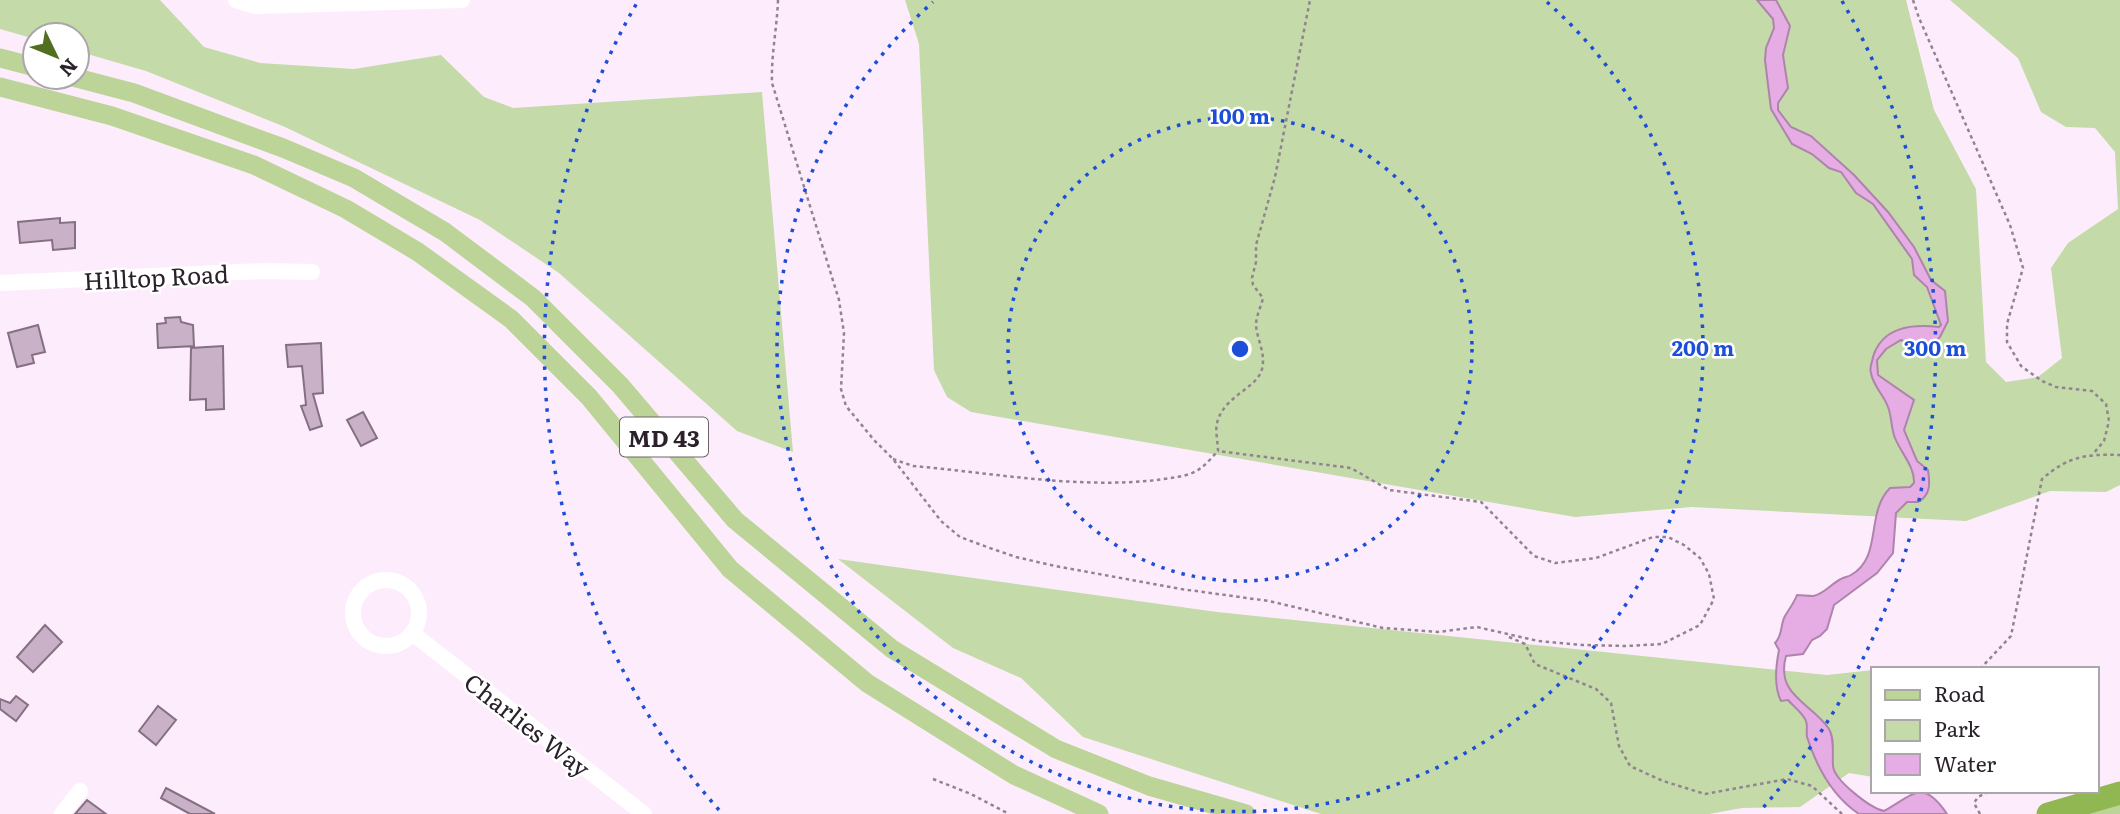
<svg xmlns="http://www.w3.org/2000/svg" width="2120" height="814" font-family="Literata,serif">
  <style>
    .green { fill: #c4daa8 }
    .water { fill: #e6ade4; stroke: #ae83ac; stroke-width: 2 }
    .building { fill: #c9b1c8; stroke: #866f84; stroke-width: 2 }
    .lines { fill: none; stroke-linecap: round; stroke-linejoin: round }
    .path { stroke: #908490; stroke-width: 2.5; stroke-dasharray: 3.5 3.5; stroke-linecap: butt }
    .minor { stroke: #fff; stroke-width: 16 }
    .major { stroke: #bdd498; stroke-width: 19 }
    .highway { stroke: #91b753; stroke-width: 23 }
    .ring { fill: none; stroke: #1d4ed8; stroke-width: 3.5; stroke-dasharray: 3.5 7 }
    .labels { text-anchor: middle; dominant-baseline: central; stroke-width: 5; stroke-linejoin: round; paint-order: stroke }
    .shield { fill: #fff; stroke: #6a646a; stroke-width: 2 }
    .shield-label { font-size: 23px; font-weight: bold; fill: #2a212a }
    .street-label { font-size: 24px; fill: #2a212a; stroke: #fff }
    .centre { fill: #1d4ed8; stroke: #fff; stroke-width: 3.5 }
    .ring-label { font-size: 21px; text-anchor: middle; font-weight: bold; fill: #1d4ed8; stroke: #fff; stroke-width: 5; stroke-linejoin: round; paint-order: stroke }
  </style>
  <rect width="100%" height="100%" fill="#fdedfc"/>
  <path class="green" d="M0 0H160L204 47 260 63 354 69 441 55 484 97 513 108 762 92 793 452 737 431 559 273 480 220 285 127 146 71 77 51V35H35V39L0 29Z
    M905 0H1906L1934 110 1976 189 1986 362 2006 382 2038 377 2062 358 2051 268 2068 243 2118 209 2115 152 2095 128 2066 127 2041 112 2018 58 1950 0H2120V485L2106 492 2050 491 1966 521 1692 507 1575 517 971 412 947 397 934 370 919 44Z
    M838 559 1217 612 1827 675 1873 670V777L1849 773 1800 807 1742 808 1709 814H1321L1083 737 1021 678 953 648Z"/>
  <path class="water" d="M1757 0H1776L1790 26 1783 55 1788 88 1778 103V110L1791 127 1811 136 1854 175 1888 212 1914 247 1931 280 1945 291 1948 321 1940 337 1933 344 1915 347 1901 340 1886 349 1877 360 1878 375 1914 400 1904 430 1917 461 1928 470C1930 483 1931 495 1918 502H1907L1896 513 1893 553 1877 573 1834 605 1827 629 1820 636 1812 640 1803 654 1786 656C1775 696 1812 703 1829 729 1835 739 1832 756 1833 766 1834 780 1870 808 1884 811 1912 796 1922 777 1947 814H1859C1832 796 1817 768 1807 737 1806 732 1808 726 1806 721 1803 713 1793 706 1788 700L1781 701C1774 687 1776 665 1779 650L1775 643C1783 635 1780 625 1785 616 1789 609 1794 603 1797 595 1802 595 1808 596 1813 596 1823 595 1832 583 1841 579 1844 577 1848 577 1851 575 1883 557 1865 513 1890 488L1910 487 1914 483C1915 467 1901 453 1895 438 1891 429 1892 417 1888 407 1884 395 1873 386 1871 373 1869 368 1872 363 1873 357 1882 327 1911 324 1939 327L1941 325 1927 287 1914 275 1912 259 1873 204 1856 193 1841 172 1829 168 1812 154 1792 144 1771 109 1765 60 1766 48 1774 28 1773 19Z"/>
  <path class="building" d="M60 218V223L75 222V248L53 250 52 240 20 243 18 222Z
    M180 317 181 322 193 325 194 346 158 348 157 324 166 323 165 318Z
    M38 325 45 352 32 355 34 363 17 367 8 333Z
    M321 343 323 393 313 394 322 426 310 430 301 406 306 405 302 366 288 367 286 345Z
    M223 346 224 409 206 410V399L190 400 191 348Z
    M363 412 377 438 361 446 347 420Z
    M45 625 62 642 33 672 17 657Z
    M16 696 28 705 16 721 0 709V699L10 703Z
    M158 706 176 720 156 745 139 731Z
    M166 788 215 814H190L161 798Z
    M87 800 106 814H75Z"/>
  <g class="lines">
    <path class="path" d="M778 0C777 28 771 55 772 83L839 300 844 333 841 389 846 406 874 440 893 459 941 521 960 537 987 547 1016 557 1055 566 1181 589 1269 601 1383 628 1438 632 1477 627 1538 641 1582 645 1627 646 1662 644 1700 625 1714 599 1709 574 1700 558 1684 545 1668 537H1653L1596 558 1555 563 1534 556 1481 502 1389 490 1351 468 1218 451
      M1913 0 1919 18 2010 225 2023 268 2007 324V342L2021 366 2042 381 2056 387 2092 391 2106 404 2109 421 2104 441 2093 454
      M893 459 913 466C994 473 1076 489 1157 480 1170 478 1187 477 1198 470 1206 465 1212 457 1218 451 1218 442 1215 431 1217 423 1224 395 1257 389 1262 369 1266 353 1257 340 1256 325 1256 316 1261 307 1263 298L1253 285 1252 278 1256 262V245L1275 177 1310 0
      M1509 637 1525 644 1535 664 1596 689 1611 703 1619 746 1630 766 1663 781 1705 794 1787 779 1812 786 1842 814
      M1980 669 2011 636 2042 479C2069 456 2085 454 2120 455
      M933 779 971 794 1009 814
      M1980 814 1974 803 1978 797 1990 791"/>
    <path class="minor" d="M236 0 255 6 462 0
      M0 283 263 271 312 272
      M353 613a33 33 0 1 1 66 0a33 33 0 1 1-66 0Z
      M412 633 644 814
      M62 814 80 791"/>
    <path class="major" d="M0 58 35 67
      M73 77 134 93 283 148 354 178 445 232 533 298 620 385 735 520 892 649 1056 749 1149 786 1246 814
      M0 87 112 116 254 165 346 209 418 252 511 319 589 397 730 569 867 683 1014 775 1099 814
      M2083 811 2120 808"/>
    <path class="highway" d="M2048 814 2120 793"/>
  </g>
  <g class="ring">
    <circle cx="1240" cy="349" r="232"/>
    <path d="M1547 2A463 463 0 1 1 933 2"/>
    <path d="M719 810A695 695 0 0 1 638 1M1842 1A695 695 0 0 1 1761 810"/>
  </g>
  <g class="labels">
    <rect class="shield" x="620" y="417.5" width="88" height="39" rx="5"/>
    <g class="shield-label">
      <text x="664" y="437">MD 43</text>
    </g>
    <g class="street-label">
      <text transform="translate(156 276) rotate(-3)">Hilltop Road</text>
      <text transform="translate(528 724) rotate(38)">Charlies Way</text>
    </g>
  </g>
  <circle cx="1240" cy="349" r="10" class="centre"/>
  <g class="ring-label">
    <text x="1240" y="124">100 m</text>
    <text x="1703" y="356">200 m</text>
    <text x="1935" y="356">300 m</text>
  </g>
  <rect x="1871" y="667" width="228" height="126" fill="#ffffff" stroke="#aaa6aa" stroke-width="2"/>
  <rect x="1885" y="690" width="35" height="10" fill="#bdd498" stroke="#aaa6aa" stroke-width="2"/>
  <text x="1934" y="702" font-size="21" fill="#2a212a">Road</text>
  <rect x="1885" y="720" width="35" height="21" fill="#c4daa8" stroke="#aaa6aa" stroke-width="2"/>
  <text x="1934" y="737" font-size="21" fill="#2a212a">Park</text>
  <rect x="1885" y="754" width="35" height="21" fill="#e6ade4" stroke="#aaa6aa" stroke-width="2"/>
  <text x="1934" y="772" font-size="21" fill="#2a212a">Water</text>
  <g transform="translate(56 56) rotate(133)"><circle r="33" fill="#ffffff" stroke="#aaa6aa" stroke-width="2"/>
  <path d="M0-5L12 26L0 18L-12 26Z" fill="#526e21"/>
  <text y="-10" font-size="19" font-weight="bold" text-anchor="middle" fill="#2a212a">N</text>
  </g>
</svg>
